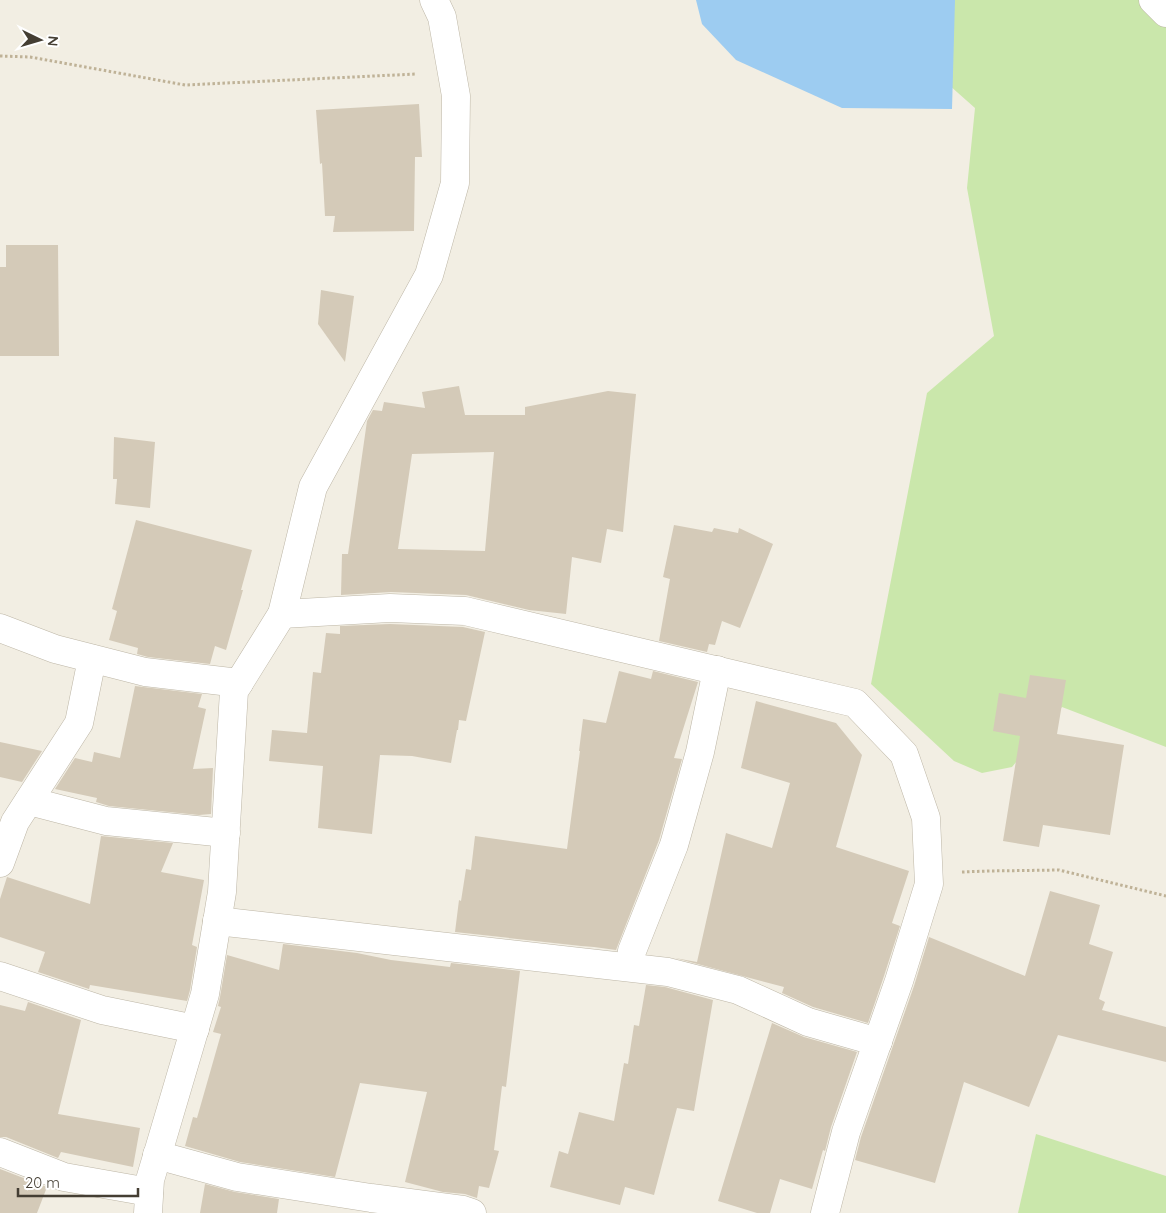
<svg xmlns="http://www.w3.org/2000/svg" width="1166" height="1213" font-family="Quicksand,sans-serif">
	<rect width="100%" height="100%" fill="#f2eee3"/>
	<g fill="#cae7ab">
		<path d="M 853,0 L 1166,0 L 1166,747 L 1062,707 L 1012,767 L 982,773 L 954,761 L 871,684 L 927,393 L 994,336 L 967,188 L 975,108 Z"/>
		<path d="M 1036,1134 L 1166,1176 L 1166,1213 L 1018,1213 Z"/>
	</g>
	<path fill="#9dccf1" d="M 696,0 L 955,0 L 952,109 L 842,108 L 736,60 L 702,24 Z"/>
	<g fill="#d4cab8" fill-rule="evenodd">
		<path d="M 419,104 L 422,157 L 415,157 L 414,231 L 333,232 L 335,216 L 325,216 L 322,163 L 320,164 L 316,110 Z"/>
		<path d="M 6,245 L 58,245 L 59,356 L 0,356 L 0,267 L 6,267 Z"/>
		<path d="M 321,290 L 354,296 L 345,362 L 318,324 Z"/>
		<path d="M 459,386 L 465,415 L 525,415 L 525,407 L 608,391 L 636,394 L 623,532 L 607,529 L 601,563 L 572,557 L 566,614 L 529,610 L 466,595 L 391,592 L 341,595 L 342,554 L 348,554 L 367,421 L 373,410 L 382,411 L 384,402 L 425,408 L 422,392 ZM 494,452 L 485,551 L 398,549 L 412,454 Z"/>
		<path d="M 114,437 L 155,442 L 150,508 L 115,504 L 117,479 L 113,479 Z"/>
		<path d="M 136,520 L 252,550 L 241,590 L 243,590 L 226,650 L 215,646 L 210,664 L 148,657 L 137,654 L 138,648 L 109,640 L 117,611 L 112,609 Z"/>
		<path d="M 674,525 L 712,532 L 714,528 L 738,533 L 739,528 L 773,544 L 740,628 L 722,621 L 715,645 L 709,644 L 707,652 L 659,641 L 670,579 L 663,577 Z"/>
		<path d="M 390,624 L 463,627 L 485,632 L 466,721 L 459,720 L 458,730 L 457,730 L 451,763 L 412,756 L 380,755 L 372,834 L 318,828 L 323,766 L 269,761 L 272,730 L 307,733 L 313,672 L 321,673 L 326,633 L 340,634 L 340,626 Z"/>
		<path d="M 619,671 L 651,679 L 653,671 L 698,682 L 674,758 L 682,759 L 659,840 L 616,950 L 594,947 L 581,946 L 455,932 L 459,900 L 461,901 L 466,869 L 471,870 L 475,836 L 567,849 L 580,751 L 579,751 L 583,719 L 606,723 Z"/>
		<path d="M 1030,675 L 1066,680 L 1057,734 L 1124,745 L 1110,835 L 1043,825 L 1039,847 L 1003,841 L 1020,736 L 993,731 L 999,693 L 1026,698 Z"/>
		<path d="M 135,686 L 202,694 L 198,707 L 206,709 L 193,769 L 213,768 L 211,814 L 199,815 L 109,806 L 96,802 L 97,798 L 55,789 L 75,758 L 92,762 L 94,752 L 120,758 Z"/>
		<path d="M 756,701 L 836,723 L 862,755 L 836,847 L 909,871 L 892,923 L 900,926 L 884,976 L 868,1023 L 813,1007 L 782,993 L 784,987 L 675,958 L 697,962 L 726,833 L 772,848 L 790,783 L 741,768 Z"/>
		<path d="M 0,742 L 42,751 L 22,782 L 0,777 Z"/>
		<path d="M 101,836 L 173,843 L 161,872 L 204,880 L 192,945 L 197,947 L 190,990 L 187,1001 L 90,985 L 89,989 L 38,972 L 45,952 L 0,937 L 0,899 L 7,877 L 90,904 Z"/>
		<path d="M 1050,891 L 1100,905 L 1089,944 L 1113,952 L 1099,999 L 1105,1002 L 1102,1010 L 1166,1027 L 1166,1062 L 1058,1035 L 1029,1107 L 964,1082 L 935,1183 L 855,1160 L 861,1137 L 914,986 L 929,937 L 1025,976 Z"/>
		<path d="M 283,944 L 357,953 L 391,960 L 450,967 L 451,963 L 520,971 L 506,1087 L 502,1086 L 494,1150 L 499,1151 L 489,1188 L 479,1186 L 477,1198 L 465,1194 L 443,1192 L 405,1182 L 427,1092 L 360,1083 L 335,1177 L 240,1162 L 185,1146 L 193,1117 L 197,1118 L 221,1034 L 213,1032 L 221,1007 L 218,1006 L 220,997 L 227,955 L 279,970 Z"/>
		<path d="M 646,985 L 665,987 L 713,1000 L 694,1111 L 677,1108 L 654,1195 L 625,1187 L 620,1205 L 550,1187 L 559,1151 L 568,1154 L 579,1112 L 614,1121 L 624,1063 L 628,1064 L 634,1025 L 639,1026 Z"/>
		<path d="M 28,1002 L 81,1020 L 58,1114 L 140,1128 L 133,1167 L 61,1152 L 58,1158 L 6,1137 L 0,1137 L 0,1005 L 25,1011 Z"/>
		<path d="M 772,1023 L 804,1037 L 857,1052 L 831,1127 L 825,1151 L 823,1150 L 812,1189 L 780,1179 L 770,1213 L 757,1213 L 718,1201 Z"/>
		<path d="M 0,1169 L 47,1187 L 37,1213 L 0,1213 Z"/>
		<path d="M 205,1184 L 235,1192 L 279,1199 L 277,1213 L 200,1213 Z"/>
	</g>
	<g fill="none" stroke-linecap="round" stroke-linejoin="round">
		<g stroke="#bdb6a6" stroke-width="29">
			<g id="minor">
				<path d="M 1153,0 L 1166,13"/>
				<path d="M 282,614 L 390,608 L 465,611 L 855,703 L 904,754 L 926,818 L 929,884 L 899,981 L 846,1132 L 825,1213"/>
				<path d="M 0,628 L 55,649 L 145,672 L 239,683"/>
				<path d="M 29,801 L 106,821 L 226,833"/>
				<path d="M 0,863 L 15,822 L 79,723 L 92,659"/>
				<path d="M 217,921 L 668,972 L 738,990 L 808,1022 L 878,1042"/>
				<path d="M 629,967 L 632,951 L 674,845 L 700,752 L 717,670"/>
				<path d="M 0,976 L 102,1010 L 195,1029"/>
				<path d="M 0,1152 L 64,1177 L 149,1192"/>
				<path d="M 157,1155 L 237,1177 L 371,1198 L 463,1210 L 472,1213"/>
				<path d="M 148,1213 L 150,1180 L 205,994 L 222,892 L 234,691 L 282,614 L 313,487 L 429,275 L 455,183 L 456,96 L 442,17 L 434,0"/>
			</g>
		</g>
		<g stroke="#bfb297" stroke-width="3" stroke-dasharray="2.5 2.5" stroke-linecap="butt">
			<path d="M 0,56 L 30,57 L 185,85 L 416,74"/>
			<path d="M 962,872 L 988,871 L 1059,870 L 1166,896"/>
		</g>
		<use href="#minor" stroke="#fff" stroke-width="28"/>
	</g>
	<g transform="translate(40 40) rotate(95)" stroke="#ffffff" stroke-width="4" paint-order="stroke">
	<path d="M0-4L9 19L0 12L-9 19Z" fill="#443e33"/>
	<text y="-8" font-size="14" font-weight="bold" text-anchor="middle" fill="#443e33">N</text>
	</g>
	<path d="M18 1188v8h120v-8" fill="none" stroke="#443e33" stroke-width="2.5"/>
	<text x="25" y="1188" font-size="15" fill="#443e33" stroke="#ffffff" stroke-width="4" paint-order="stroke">20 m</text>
</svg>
